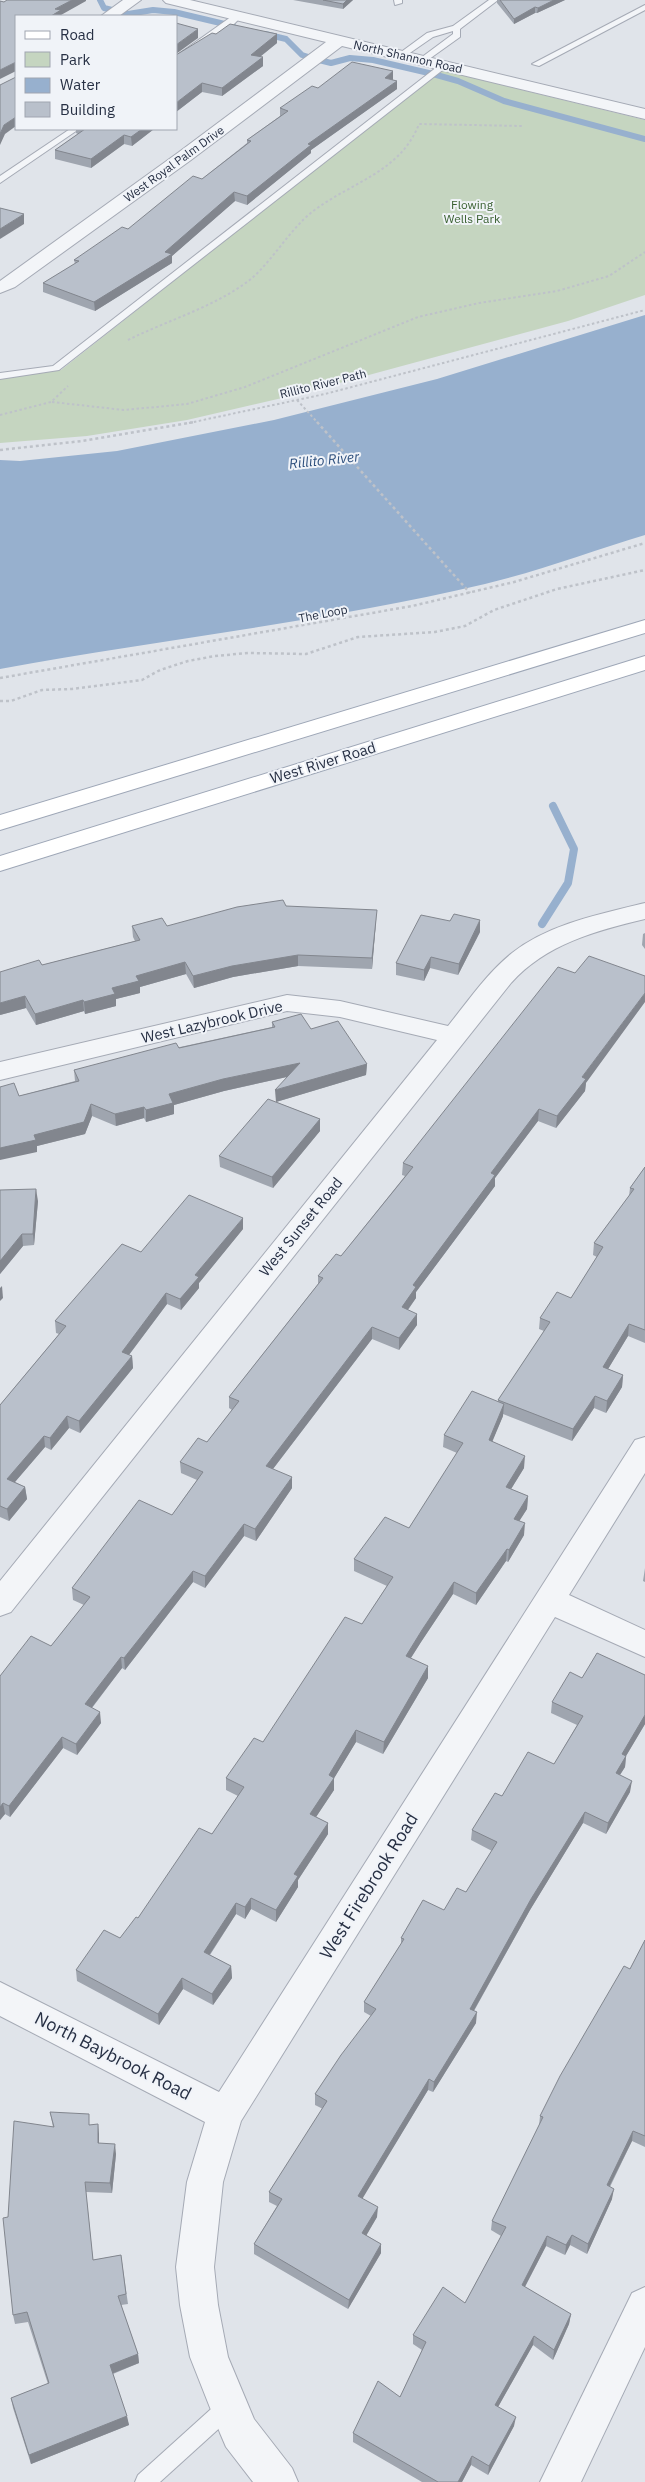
<svg xmlns="http://www.w3.org/2000/svg" width="645" height="2482" font-family="'IBM Plex Sans',sans-serif">
	<rect width="100%" height="100%" fill="#e0e4ea"/>
	<path fill="#c5d5c0" d="M 441,70 L 645,120 L 645,295 L 568,321 L 295,395 L 187,420 L 87,436 L 0,443 L 0,379 L 61,370 Z"/>
	<path fill="#97b0ce" d="M 645,315 L 645,535 C 592,551 539,571 485,584 C 325,622 161,639 0,669 L 0,460 L 20,461 L 117,451 L 274,420 L 437,379 Z"/>
	<g fill="none" stroke-linecap="round" stroke-linejoin="round">
		<g stroke="#97b0ce" stroke-width="6">
			<path d="M 100,0 L 104,8 L 128,14 L 153,10 L 174,12 L 233,26"/>
			<path d="M 265,34 L 286,39 L 302,55 L 315,59 L 331,63 L 350,58 L 373,60 L 433,74 L 458,81 L 504,101 L 645,139"/>
		</g>
		<path stroke="#97b0ce" stroke-width="8" d="M 542,924 L 568,883 L 574,849 L 553,806"/>
		<g stroke="#a5aab5" stroke-width="2">
			<g id="lane">
				<path d="M 394,0 L 402,0 L 402,3 L 395,5 Z"/>
				<path d="M 489,0 L 498,0 L 460,29 L 460,37 L 425,62 L 418,60 L 453,34 L 453,31 L 433,37 L 404,57 L 397,55 L 427,33 L 453,26 Z"/>
				<path d="M 645,5 L 645,10 L 539,66 L 532,64 Z"/>
				<path d="M 235,14 L 242,16 L 231,27 L 176,62 L 176,56 Z"/>
				<path d="M 442,63 L 449,65 L 59,370 L 0,379 L 0,373 L 53,366 Z"/>
				<path d="M 70,129 L 79,129 L 0,183 L 0,176 Z"/>
				<path d="M 228,2397 L 235,2400 L 238,2407 L 235,2414 L 160,2482 L 135,2482 L 138,2475 L 221,2400 Z"/>
			</g>
		</g>
		<g stroke="#a5aab5" stroke-width="2">
			<g id="street">
				<path d="M 123,0 L 141,0 L 119,16 L 101,16 Z"/>
				<path d="M 163,0 L 190,0 L 645,109 L 645,119 L 342,46 L 191,160 L 15,287 L 0,293 L 0,281 L 179,152 L 326,42 L 166,3 Z"/>
				<path d="M 645,903 L 645,919 C 595,931 546,944 511,983 L 11,1612 L 0,1616 L 0,1581 L 437,1040 L 340,1017 L 287,1011 L 0,1080 L 0,1062 L 287,995 L 340,1001 L 448,1026 C 468,1001 487,973 512,953 C 549,924 600,914 645,903 Z"/>
				<path d="M 645,1437 L 645,1473 L 569,1595 L 645,1630 L 645,1657 L 555,1617 L 241,2121 L 223,2182 L 214,2267 L 218,2305 L 228,2357 L 254,2419 L 292,2468 L 298,2482 L 253,2482 L 226,2447 L 220,2433 L 190,2357 L 180,2305 L 176,2267 L 187,2182 L 205,2122 L 0,2016 L 0,1982 L 219,2092 L 635,1440 Z"/>
				<path d="M 645,2287 L 645,2347 L 581,2482 L 540,2482 L 632,2293 Z"/>
			</g>
		</g>
		<g stroke="#9ea7b7" stroke-width="2">
			<g id="primary">
				<path d="M 645,620 L 645,633 L 0,830 L 0,815 Z"/>
				<path d="M 645,656 L 645,670 L 0,871 L 0,856 Z"/>
			</g>
		</g>
		<g stroke="#bec2c9" stroke-width="2" stroke-dasharray="2.5 2.5" stroke-linecap="butt">
			<path d="M 128,340 C 168,320 215,307 251,279 C 275,258 290,228 316,209 C 353,182 401,171 419,124 L 523,126"/>
			<path d="M 297,400 L 318,423"/>
			<path d="M 52,402 L 124,410 L 187,404 L 245,387 L 418,317 L 479,303 L 557,291 L 609,276 L 645,252"/>
			<path d="M 0,415 L 51,402 L 68,386"/>
			<path d="M 189,423 L 325,394 L 645,310"/>
		</g>
		<g stroke="#bec2c9" stroke-width="2.5" stroke-dasharray="3 3" stroke-linecap="butt">
			<path d="M 317,422 L 470,593"/>
			<path d="M 0,450 L 82,441 L 195,422"/>
			<path d="M 0,678 L 412,606 L 514,582 L 645,543"/>
			<path d="M 0,701 L 11,701 L 42,690 L 72,689 L 142,680 L 160,670 L 188,661 L 215,656 L 248,653 L 306,654 L 358,637 L 435,632 L 465,626 L 494,610 L 557,589 L 645,570"/>
		</g>
		<use href="#lane" fill="#f3f5f8" fill-rule="evenodd"/>
		<use href="#street" fill="#f3f5f8" fill-rule="evenodd"/>
		<use href="#primary" fill="#fff" fill-rule="evenodd"/>
	</g>
	<g fill="#9fa5af">
		<path d="M 293,0 L 353,0 L 343,9 Z"/>
		<path d="M 497,0 L 565,0 L 537,13 L 535,13 L 514,24 L 497,3 Z"/>
		<path d="M 216,34 L 277,34 L 277,43 L 260,57 L 263,66 L 222,96 L 202,92 L 176,112 Z"/>
		<path d="M 393,80 L 397,89 L 311,150 L 311,153 L 247,205 L 235,201 L 172,256 L 172,263 L 95,311 L 43,292 L 43,283 L 75,264 L 74,260 L 128,229 L 202,179 L 247,143 L 247,140 L 280,116 L 280,108 L 318,88 Z"/>
		<path d="M 76,129 L 154,129 L 132,146 L 124,144 L 91,168 L 55,159 L 55,150 L 78,134 L 76,133 Z"/>
		<path d="M 286,906 L 376,921 L 372,969 L 298,966 L 233,977 L 194,988 L 186,974 L 140,987 L 140,993 L 116,999 L 116,1006 L 85,1014 L 84,1011 L 36,1025 L 26,1008 L 0,1015 L 42,965 L 135,941 L 133,937 L 132,926 L 167,926 Z"/>
		<path d="M 480,932 L 458,975 L 430,968 L 424,981 L 396,975 L 396,963 Z"/>
		<path d="M 645,933 L 645,949 L 642,945 L 643,934 Z"/>
		<path d="M 272,1022 L 311,1029 L 367,1064 L 366,1075 L 276,1102 L 320,1119 L 320,1131 L 273,1188 L 220,1167 L 219,1156 L 276,1102 L 287,1077 L 224,1091 L 174,1105 L 174,1114 L 146,1122 L 144,1118 L 116,1126 L 92,1116 L 85,1134 L 37,1146 L 37,1152 L 19,1096 L 75,1081 L 74,1070 L 272,1027 Z"/>
		<path d="M 586,1083 L 585,1091 L 556,1128 L 538,1121 L 495,1178 L 495,1186 L 416,1292 L 416,1298 L 408,1310 L 417,1325 L 399,1350 L 372,1339 L 273,1469 L 292,1488 L 256,1541 L 244,1536 L 205,1588 L 193,1582 L 125,1670 L 122,1668 L 92,1708 L 101,1723 L 77,1755 L 63,1748 L 10,1817 L 5,1814 L 0,1820 L 0,1676 L 51,1646 L 84,1605 L 73,1600 L 72,1588 L 172,1515 L 197,1480 L 181,1473 L 180,1462 L 207,1442 L 232,1410 L 229,1408 L 229,1397 L 318,1284 L 318,1276 L 341,1256 L 405,1176 L 402,1175 L 403,1163 Z"/>
		<path d="M 645,1167 L 645,1343 L 628,1336 L 608,1369 L 623,1375 L 622,1387 L 606,1413 L 594,1408 L 572,1441 L 503,1414 L 503,1416 L 492,1441 L 524,1468 L 511,1489 L 528,1496 L 527,1509 L 519,1521 L 524,1535 L 508,1562 L 506,1561 L 476,1605 L 453,1594 L 421,1642 L 411,1658 L 428,1678 L 383,1754 L 356,1742 L 334,1778 L 334,1790 L 316,1817 L 328,1823 L 328,1834 L 298,1880 L 298,1887 L 276,1922 L 251,1909 L 245,1919 L 236,1914 L 210,1955 L 231,1966 L 232,1978 L 213,2005 L 183,1989 L 159,2025 L 77,1981 L 76,1970 L 120,1938 L 212,1834 L 238,1796 L 226,1790 L 226,1778 L 263,1742 L 362,1624 L 387,1586 L 354,1571 L 354,1559 L 409,1528 L 457,1453 L 443,1447 L 444,1435 L 498,1401 L 498,1400 L 544,1331 L 539,1329 L 540,1318 L 571,1298 L 597,1257 L 593,1255 L 594,1243 L 629,1196 L 630,1188 Z"/>
		<path d="M 0,1190 L 38,1201 L 34,1245 L 23,1246 L 0,1274 Z"/>
		<path d="M 243,1229 L 199,1283 L 199,1288 L 181,1310 L 167,1304 L 129,1355 L 132,1356 L 133,1368 L 80,1433 L 69,1428 L 51,1450 L 45,1447 L 15,1482 L 25,1487 L 27,1499 L 9,1521 L 0,1517 L 0,1405 L 59,1334 L 56,1333 L 55,1321 L 141,1252 Z"/>
		<path d="M 645,1568 L 645,1582 L 643,1581 Z"/>
		<path d="M 645,1675 L 645,1724 L 626,1756 L 625,1767 L 620,1775 L 630,1792 L 606,1834 L 583,1823 L 530,1910 L 474,2011 L 476,2023 L 433,2092 L 428,2090 L 362,2198 L 377,2217 L 366,2235 L 381,2244 L 381,2253 L 348,2309 L 254,2254 L 254,2244 L 277,2206 L 269,2202 L 269,2192 L 323,2109 L 315,2105 L 315,2094 L 371,2016 L 364,2012 L 364,2002 L 401,1944 L 401,1938 L 444,1910 L 466,1892 L 492,1851 L 471,1840 L 472,1830 L 502,1796 L 554,1764 L 577,1725 L 551,1713 L 552,1702 L 582,1678 Z"/>
		<path d="M 645,1940 L 645,2147 L 632,2141 L 610,2187 L 612,2199 L 587,2254 L 570,2245 L 565,2255 L 546,2246 L 525,2287 L 571,2314 L 569,2324 L 553,2360 L 533,2345 L 498,2407 L 514,2426 L 488,2475 L 471,2465 L 462,2482 L 422,2482 L 353,2442 L 353,2433 L 400,2397 L 422,2350 L 413,2344 L 413,2335 L 465,2303 L 501,2236 L 491,2230 L 492,2221 L 539,2126 L 540,2116 L 630,1969 Z"/>
		<path d="M 50,2112 L 90,2125 L 99,2134 L 99,2143 L 116,2154 L 112,2193 L 86,2192 L 93,2260 L 121,2255 L 128,2304 L 121,2305 L 138,2354 L 139,2363 L 113,2374 L 129,2425 L 31,2464 L 13,2408 L 11,2398 L 48,2384 L 28,2322 L 15,2324 L 13,2315 L 8,2217 L 53,2127 Z"/>
	</g>
	<g fill="#82868e">
		<path d="M 72,0 L 86,0 L 86,1 L 61,15 L 61,16 L 51,16 L 55,9 Z"/>
		<path d="M 347,0 L 353,0 L 343,9 L 343,4 Z"/>
		<path d="M 554,0 L 565,0 L 537,13 L 538,8 Z"/>
		<path d="M 535,7 L 535,13 L 514,24 L 514,19 Z"/>
		<path d="M 198,29 L 198,38 L 176,54 L 176,45 Z"/>
		<path d="M 277,34 L 277,43 L 252,63 L 251,55 Z"/>
		<path d="M 263,57 L 263,66 L 222,96 L 222,88 Z"/>
		<path d="M 16,62 L 16,71 L 0,79 L 0,70 Z"/>
		<path d="M 393,71 L 393,80 L 385,78 Z"/>
		<path d="M 397,81 L 397,89 L 311,150 L 311,153 L 247,205 L 247,196 L 308,144 Z"/>
		<path d="M 202,83 L 202,92 L 176,112 L 176,103 Z"/>
		<path d="M 16,117 L 16,126 L 5,134 L 0,145 L 0,134 L 4,125 Z"/>
		<path d="M 142,129 L 154,129 L 132,146 L 131,137 Z"/>
		<path d="M 124,135 L 124,144 L 91,168 L 91,159 Z"/>
		<path d="M 234,192 L 235,201 L 172,256 L 172,263 L 95,311 L 94,302 L 165,252 Z"/>
		<path d="M 24,214 L 24,224 L 0,239 L 0,229 Z"/>
		<path d="M 377,910 L 376,921 L 372,969 L 372,958 Z"/>
		<path d="M 480,920 L 480,932 L 458,975 L 459,964 Z"/>
		<path d="M 298,955 L 298,966 L 233,977 L 194,988 L 193,976 L 232,966 Z"/>
		<path d="M 431,957 L 430,968 L 424,981 L 424,970 Z"/>
		<path d="M 185,962 L 186,974 L 140,987 L 140,993 L 116,999 L 116,1006 L 85,1014 L 84,1002 L 136,976 Z"/>
		<path d="M 645,993 L 645,1002 L 586,1083 L 585,1091 L 556,1128 L 557,1116 L 582,1077 Z"/>
		<path d="M 25,996 L 26,1008 L 0,1015 L 0,1003 Z"/>
		<path d="M 83,1000 L 84,1011 L 36,1025 L 35,1014 Z"/>
		<path d="M 300,1063 L 300,1074 L 224,1091 L 174,1105 L 174,1114 L 146,1122 L 146,1110 L 169,1094 L 223,1079 Z"/>
		<path d="M 367,1064 L 366,1075 L 276,1102 L 275,1090 Z"/>
		<path d="M 91,1104 L 92,1116 L 85,1134 L 37,1146 L 37,1152 L 0,1160 L 0,1148 L 34,1135 Z"/>
		<path d="M 144,1107 L 144,1118 L 116,1126 L 115,1114 Z"/>
		<path d="M 539,1109 L 538,1121 L 495,1178 L 495,1186 L 416,1292 L 416,1298 L 401,1319 L 402,1307 L 413,1285 L 491,1173 Z"/>
		<path d="M 320,1119 L 320,1131 L 273,1188 L 272,1177 Z"/>
		<path d="M 36,1189 L 38,1201 L 34,1245 L 33,1234 Z"/>
		<path d="M 243,1218 L 243,1229 L 199,1283 L 199,1288 L 181,1310 L 180,1299 L 195,1275 Z"/>
		<path d="M 22,1234 L 23,1246 L 0,1274 L 0,1261 Z"/>
		<path d="M 2,1286 L 3,1298 L 0,1301 L 0,1288 Z"/>
		<path d="M 166,1293 L 167,1304 L 122,1364 L 122,1352 Z"/>
		<path d="M 417,1314 L 417,1325 L 399,1350 L 399,1338 Z"/>
		<path d="M 629,1324 L 628,1336 L 602,1379 L 603,1367 Z"/>
		<path d="M 372,1327 L 372,1339 L 266,1478 L 266,1466 Z"/>
		<path d="M 132,1356 L 133,1368 L 80,1433 L 79,1421 Z"/>
		<path d="M 623,1375 L 622,1387 L 606,1413 L 607,1401 Z"/>
		<path d="M 595,1396 L 594,1408 L 572,1441 L 573,1429 Z"/>
		<path d="M 504,1404 L 503,1416 L 488,1452 L 489,1440 Z"/>
		<path d="M 67,1416 L 69,1428 L 51,1450 L 50,1438 Z"/>
		<path d="M 44,1436 L 45,1447 L 8,1490 L 7,1479 Z"/>
		<path d="M 525,1456 L 524,1468 L 505,1499 L 506,1487 Z"/>
		<path d="M 292,1477 L 292,1488 L 256,1541 L 255,1529 Z"/>
		<path d="M 25,1487 L 27,1499 L 9,1521 L 7,1509 Z"/>
		<path d="M 528,1496 L 527,1509 L 513,1531 L 514,1519 Z"/>
		<path d="M 525,1523 L 524,1535 L 508,1562 L 509,1550 Z"/>
		<path d="M 244,1524 L 244,1536 L 205,1588 L 205,1576 Z"/>
		<path d="M 507,1549 L 506,1561 L 476,1605 L 476,1593 Z"/>
		<path d="M 193,1571 L 193,1582 L 125,1670 L 124,1658 Z"/>
		<path d="M 454,1582 L 453,1594 L 421,1642 L 405,1667 L 406,1656 L 422,1630 Z"/>
		<path d="M 121,1657 L 122,1668 L 86,1715 L 85,1704 Z"/>
		<path d="M 428,1666 L 428,1678 L 383,1754 L 384,1742 Z"/>
		<path d="M 100,1712 L 101,1723 L 77,1755 L 76,1744 Z"/>
		<path d="M 645,1715 L 645,1724 L 626,1756 L 625,1767 L 614,1784 L 616,1773 L 622,1754 Z"/>
		<path d="M 356,1730 L 356,1742 L 330,1785 L 334,1778 L 334,1790 L 310,1826 L 310,1814 L 329,1775 Z"/>
		<path d="M 62,1737 L 63,1748 L 10,1817 L 9,1806 Z"/>
		<path d="M 632,1781 L 630,1792 L 606,1834 L 608,1823 Z"/>
		<path d="M 3,1803 L 5,1814 L 0,1820 L 0,1807 Z"/>
		<path d="M 585,1812 L 583,1823 L 530,1910 L 469,2019 L 470,2009 L 531,1899 Z"/>
		<path d="M 328,1823 L 328,1834 L 298,1880 L 298,1887 L 276,1922 L 276,1910 L 294,1874 Z"/>
		<path d="M 251,1898 L 251,1909 L 245,1919 L 245,1907 Z"/>
		<path d="M 236,1903 L 236,1914 L 204,1963 L 204,1952 Z"/>
		<path d="M 231,1966 L 232,1978 L 213,2005 L 212,1994 Z"/>
		<path d="M 182,1978 L 183,1989 L 159,2025 L 158,2014 Z"/>
		<path d="M 477,2012 L 476,2023 L 433,2092 L 434,2082 Z"/>
		<path d="M 429,2079 L 428,2090 L 358,2206 L 358,2196 Z"/>
		<path d="M 98,2124 L 99,2134 L 99,2153 L 98,2143 Z"/>
		<path d="M 633,2131 L 632,2141 L 605,2195 L 607,2185 Z"/>
		<path d="M 115,2144 L 116,2154 L 112,2193 L 110,2183 Z"/>
		<path d="M 614,2189 L 612,2199 L 587,2254 L 588,2244 Z"/>
		<path d="M 378,2207 L 377,2217 L 362,2243 L 362,2233 Z"/>
		<path d="M 572,2235 L 570,2245 L 565,2255 L 566,2245 Z"/>
		<path d="M 547,2236 L 546,2246 L 521,2294 L 522,2285 Z"/>
		<path d="M 381,2244 L 381,2253 L 348,2309 L 349,2300 Z"/>
		<path d="M 571,2314 L 569,2324 L 553,2360 L 554,2350 Z"/>
		<path d="M 534,2336 L 533,2345 L 494,2414 L 495,2405 Z"/>
		<path d="M 138,2354 L 139,2363 L 111,2374 L 110,2365 Z"/>
		<path d="M 127,2416 L 129,2425 L 31,2464 L 29,2455 Z"/>
		<path d="M 516,2417 L 514,2426 L 488,2475 L 489,2466 Z"/>
		<path d="M 472,2456 L 471,2465 L 462,2482 L 458,2482 Z"/>
	</g>
	<g fill="#b9c0cb" stroke="#82868e">
		<path d="M 7,0 L 72,0 L 55,9 L 61,10 L 51,16 L 16,16 L 16,62 L 0,70 L 0,1 L 4,2 Z"/>
		<path d="M 323,0 L 347,0 L 343,4 Z"/>
		<path d="M 500,0 L 554,0 L 538,8 L 535,7 L 514,19 Z"/>
		<path d="M 176,23 L 198,29 L 176,45 Z"/>
		<path d="M 230,24 L 277,34 L 251,55 L 263,57 L 222,88 L 202,83 L 176,103 L 176,55 L 212,33 L 216,34 Z"/>
		<path d="M 352,62 L 393,71 L 385,78 L 397,81 L 308,144 L 311,145 L 247,196 L 234,192 L 165,252 L 172,254 L 94,302 L 43,283 L 79,261 L 74,260 L 122,227 L 128,229 L 193,176 L 202,179 L 251,141 L 247,140 L 288,111 L 280,108 L 312,86 L 318,88 Z"/>
		<path d="M 16,76 L 16,117 L 4,125 L 0,134 L 0,85 L 16,77 Z"/>
		<path d="M 85,129 L 142,129 L 131,137 L 124,135 L 91,159 L 55,150 Z"/>
		<path d="M 0,208 L 24,214 L 0,229 Z"/>
		<path d="M 283,900 L 286,906 L 377,910 L 372,958 L 298,955 L 232,966 L 193,976 L 185,962 L 136,976 L 139,981 L 112,988 L 115,994 L 84,1002 L 83,1000 L 35,1014 L 25,996 L 0,1003 L 0,972 L 39,960 L 42,965 L 140,940 L 132,926 L 162,918 L 167,926 L 237,907 Z"/>
		<path d="M 454,914 L 480,920 L 459,964 L 431,957 L 424,970 L 396,963 L 421,915 L 450,921 Z"/>
		<path d="M 589,956 L 645,976 L 645,993 L 582,1077 L 586,1079 L 557,1116 L 539,1109 L 491,1173 L 495,1175 L 413,1285 L 416,1287 L 402,1307 L 417,1314 L 399,1338 L 372,1327 L 266,1466 L 292,1477 L 255,1529 L 244,1524 L 205,1576 L 193,1571 L 124,1658 L 121,1657 L 85,1704 L 100,1712 L 76,1744 L 62,1737 L 9,1806 L 3,1803 L 0,1807 L 0,1676 L 31,1636 L 51,1646 L 90,1597 L 72,1588 L 139,1500 L 172,1515 L 203,1472 L 180,1462 L 198,1438 L 207,1442 L 239,1401 L 229,1397 L 323,1278 L 318,1276 L 336,1254 L 341,1256 L 413,1167 L 403,1163 L 558,967 L 575,973 Z"/>
		<path d="M 301,1014 L 311,1029 L 338,1021 L 367,1064 L 275,1090 L 300,1063 L 223,1079 L 169,1094 L 173,1103 L 146,1110 L 144,1107 L 115,1114 L 91,1104 L 84,1122 L 34,1135 L 36,1140 L 0,1148 L 0,1087 L 14,1083 L 19,1096 L 79,1081 L 74,1070 L 176,1043 L 179,1048 L 275,1027 L 272,1022 Z"/>
		<path d="M 268,1099 L 320,1119 L 272,1177 L 219,1156 Z"/>
		<path d="M 645,1167 L 645,1330 L 629,1324 L 603,1367 L 623,1375 L 607,1401 L 595,1396 L 573,1429 L 498,1400 L 550,1322 L 540,1318 L 557,1292 L 571,1298 L 603,1247 L 594,1243 L 634,1189 L 630,1188 Z"/>
		<path d="M 36,1189 L 33,1234 L 22,1234 L 0,1261 L 0,1190 Z"/>
		<path d="M 189,1195 L 243,1218 L 195,1275 L 199,1277 L 180,1299 L 166,1293 L 122,1352 L 132,1356 L 79,1421 L 67,1416 L 50,1438 L 44,1436 L 7,1479 L 25,1487 L 7,1509 L 0,1506 L 0,1405 L 66,1326 L 55,1321 L 122,1244 L 141,1252 Z"/>
		<path d="M 472,1391 L 504,1404 L 489,1440 L 525,1456 L 506,1487 L 528,1496 L 514,1519 L 525,1523 L 509,1550 L 507,1549 L 476,1593 L 454,1582 L 422,1630 L 406,1656 L 428,1666 L 384,1742 L 356,1730 L 329,1775 L 334,1778 L 310,1814 L 328,1823 L 294,1874 L 298,1876 L 276,1910 L 251,1898 L 245,1907 L 236,1903 L 204,1952 L 231,1966 L 212,1994 L 182,1978 L 158,2014 L 76,1970 L 104,1930 L 120,1938 L 136,1917 L 138,1918 L 199,1828 L 212,1834 L 244,1787 L 226,1778 L 254,1738 L 263,1742 L 345,1617 L 362,1624 L 393,1577 L 354,1559 L 385,1517 L 409,1528 L 463,1443 L 444,1435 Z"/>
		<path d="M 597,1653 L 645,1675 L 645,1715 L 622,1754 L 626,1756 L 616,1773 L 632,1781 L 608,1823 L 585,1812 L 531,1899 L 470,2009 L 477,2012 L 434,2082 L 429,2079 L 358,2196 L 378,2207 L 362,2233 L 381,2244 L 349,2300 L 254,2244 L 282,2199 L 269,2192 L 327,2101 L 315,2094 L 341,2055 L 376,2009 L 364,2002 L 404,1939 L 401,1938 L 423,1900 L 444,1910 L 457,1888 L 466,1892 L 497,1842 L 472,1830 L 495,1793 L 502,1796 L 528,1752 L 554,1764 L 583,1716 L 552,1702 L 570,1672 L 582,1678 Z"/>
		<path d="M 645,1940 L 645,2136 L 633,2131 L 607,2185 L 614,2189 L 588,2244 L 572,2235 L 566,2245 L 547,2236 L 522,2285 L 571,2314 L 554,2350 L 534,2336 L 495,2405 L 516,2417 L 489,2466 L 472,2456 L 458,2482 L 438,2482 L 353,2433 L 378,2381 L 400,2397 L 426,2342 L 413,2335 L 443,2287 L 465,2303 L 506,2227 L 492,2221 L 543,2117 L 540,2116 L 560,2076 L 624,1966 L 630,1969 Z"/>
		<path d="M 50,2112 L 89,2114 L 89,2125 L 98,2124 L 98,2143 L 115,2144 L 110,2183 L 85,2182 L 93,2260 L 121,2255 L 126,2294 L 118,2296 L 138,2354 L 110,2365 L 127,2416 L 29,2455 L 11,2398 L 49,2383 L 27,2312 L 13,2315 L 3,2218 L 8,2217 L 14,2121 L 54,2127 Z"/>
	</g>
	<g text-anchor="middle" stroke-width="4" stroke-linejoin="round" paint-order="stroke">
		<g font-size="12" fill="#273044" stroke="#f0f3f8">
			<text transform="translate(408 57) rotate(13)" y="4">North Shannon Road</text>
			<text transform="translate(174 164) rotate(-36)" y="4">West Royal Palm Drive</text>
			<text transform="translate(323 384) rotate(-14)" y="4">Rillito River Path</text>
			<text transform="translate(323 614) rotate(-11)" y="4">The Loop</text>
		</g>
		<g font-size="12" fill="#3a6132" stroke="#f0f3f8">
			<text x="472" y="209">Flowing<tspan x="472" dy="14">Wells Park</tspan></text>
		</g>
		<g font-size="14" font-style="italic" fill="#2c4e7c" stroke="#f0f3f8">
			<text transform="translate(324 460) rotate(-6)" y="5">Rillito River</text>
		</g>
		<g font-size="15" fill="#273044" stroke="#f0f3f8">
			<text transform="translate(323 763) rotate(-17)" y="5">West River Road</text>
			<text transform="translate(212 1022) rotate(-13)" y="5">West Lazybrook Drive</text>
			<text transform="translate(301 1227) rotate(-51)" y="5">West Sunset Road</text>
		</g>
		<g font-size="18" fill="#273044" stroke="#f0f3f8">
			<text transform="translate(369 1886) rotate(-58)" y="6">West Firebrook Road</text>
			<text transform="translate(113 2056) rotate(27)" y="6">North Baybrook Road</text>
		</g>
	</g>
	<rect x="15" y="15" width="162" height="115" fill="#f0f3f8" stroke="#a0a5b0"/>
	<rect x="25" y="31" width="25" height="8" fill="#ffffff" stroke="#a0a5b0"/>
	<text x="60" y="40" font-size="15" fill="#273044">Road</text>
	<rect x="25" y="52" width="25" height="15" fill="#c5d5c0" stroke="#a0a5b0"/>
	<text x="60" y="65" font-size="15" fill="#273044">Park</text>
	<rect x="25" y="78" width="25" height="15" fill="#97b0ce" stroke="#a0a5b0"/>
	<text x="60" y="90" font-size="15" fill="#273044">Water</text>
	<rect x="25" y="102" width="25" height="15" fill="#b9c0cb" stroke="#a0a5b0"/>
	<text x="60" y="115" font-size="15" fill="#273044">Building</text>
</svg>
